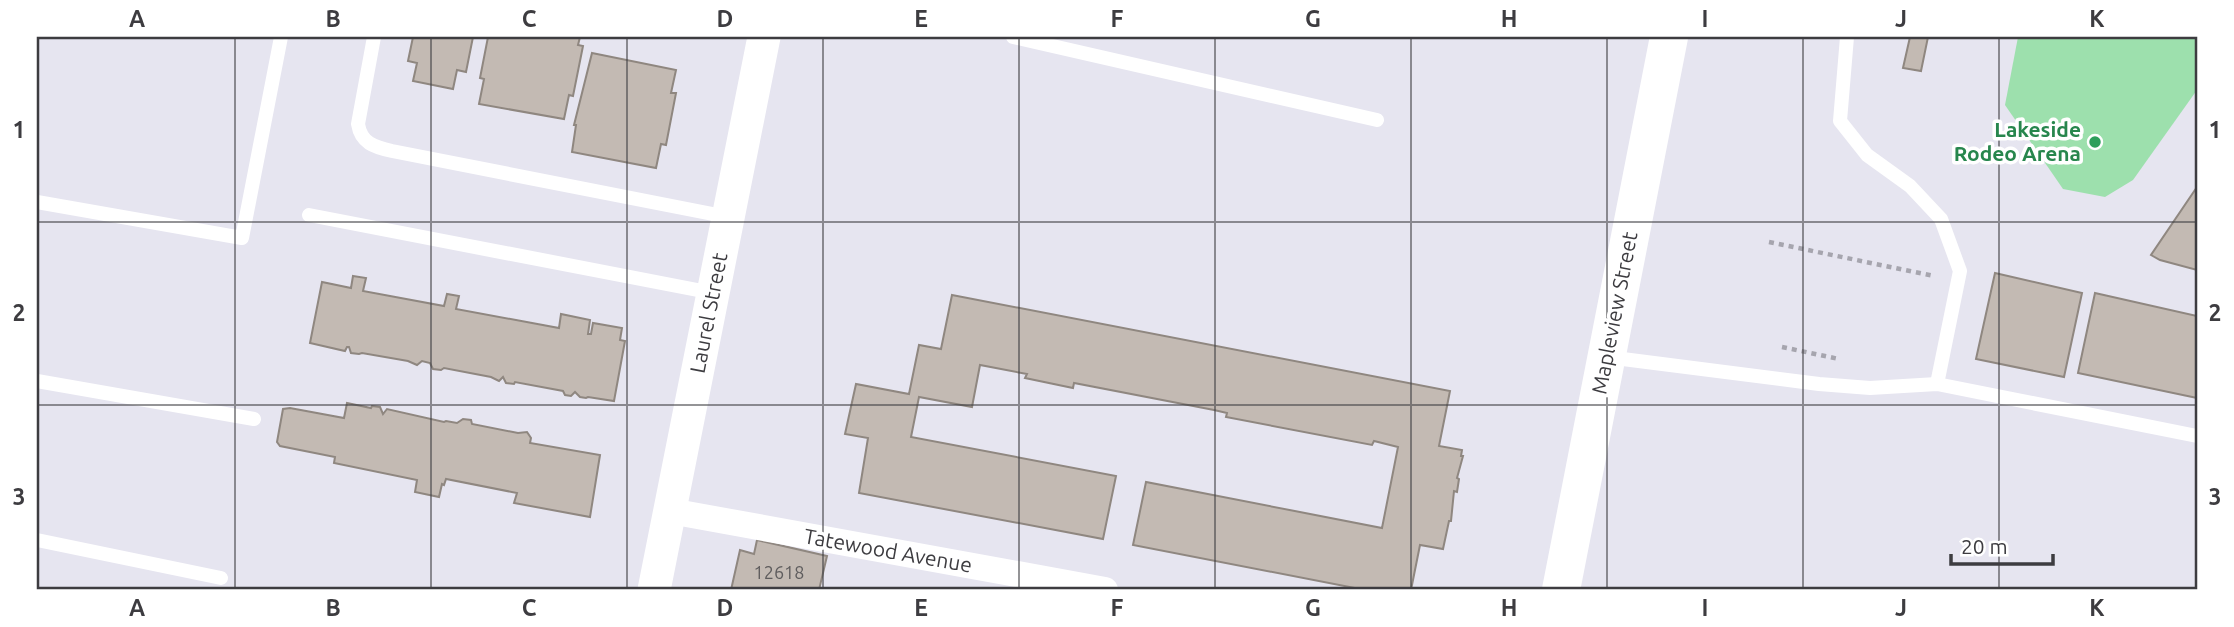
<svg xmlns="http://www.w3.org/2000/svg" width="2234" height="627" font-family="Ubuntu,sans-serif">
	<rect width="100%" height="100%" fill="#e6e5f0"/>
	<path fill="#9de0ad" d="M 2018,37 L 2197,37 L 2197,90 L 2133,180 L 2105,197 L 2063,189 L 2005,105 Z"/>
	<g fill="#c3bab3" stroke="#8f8780" stroke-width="2">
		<path d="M 413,37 L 473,37 L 466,72 L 457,70 L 453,89 L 413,81 L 417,63 L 408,61 Z"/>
		<path d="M 488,37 L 580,37 L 578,45 L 583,46 L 573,96 L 569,95 L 564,119 L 479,104 L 484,79 L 480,78 Z"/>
		<path d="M 1910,37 L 1928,37 L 1921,71 L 1903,68 Z"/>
		<path d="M 592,53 L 676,70 L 671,93 L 676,93 L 666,145 L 661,144 L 656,168 L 572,152 L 576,125 L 574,125 Z"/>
		<path d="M 2197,187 L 2197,270 L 2160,260 L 2151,255 Z"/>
		<path d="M 1995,273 L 2082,293 L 2064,377 L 1976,359 Z"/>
		<path d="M 353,276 L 366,278 L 363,291 L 444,306 L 447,294 L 459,296 L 456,309 L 559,328 L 561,314 L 590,320 L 588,334 L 591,334 L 593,323 L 622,328 L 620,340 L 625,341 L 614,401 L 588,397 L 586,398 L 580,397 L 575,392 L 571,396 L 565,395 L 563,391 L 515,382 L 514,384 L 506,383 L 503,377 L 499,381 L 491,377 L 444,368 L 441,370 L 433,369 L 430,363 L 422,361 L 417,365 L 408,361 L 362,353 L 359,354 L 351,353 L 349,347 L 347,347 L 345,351 L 310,343 L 322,282 L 351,288 Z"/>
		<path d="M 2095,293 L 2197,316 L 2197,398 L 2078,373 Z"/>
		<path d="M 952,295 L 1450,391 L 1439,446 L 1462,450 L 1461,456 L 1463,456 L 1457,478 L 1459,479 L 1457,492 L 1454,491 L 1451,521 L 1449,521 L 1443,549 L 1420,545 L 1411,590 L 1365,590 L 1133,545 L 1146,482 L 1382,528 L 1398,447 L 1374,441 L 1372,445 L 1226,417 L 1227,413 L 1214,410 L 1074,383 L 1073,388 L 1025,378 L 1027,374 L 980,365 L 972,407 L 919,397 L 911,437 L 1116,476 L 1103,539 L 859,493 L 868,438 L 845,434 L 856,384 L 909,394 L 919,345 L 941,349 Z"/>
		<path d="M 347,403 L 371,408 L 372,406 L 380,407 L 383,414 L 387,409 L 444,422 L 446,421 L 457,423 L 463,419 L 471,420 L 472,424 L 518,433 L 527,432 L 531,438 L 530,443 L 600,455 L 590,517 L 514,503 L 517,493 L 446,479 L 444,485 L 442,484 L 439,497 L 415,492 L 417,480 L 334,463 L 335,457 L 280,446 L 277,442 L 283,409 L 290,408 L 344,418 Z"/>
		<path d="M 757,540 L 827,556 L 819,590 L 731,590 L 740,550 L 754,554 Z"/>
	</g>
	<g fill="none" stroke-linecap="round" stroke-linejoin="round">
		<g stroke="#a6a5ae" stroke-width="4.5" stroke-dasharray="5 5" stroke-linecap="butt">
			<path d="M 1769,242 L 1934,276"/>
			<path d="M 1782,347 L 1839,359"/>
		</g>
		<g stroke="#fff" stroke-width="14">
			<path d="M 374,37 L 358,124 C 361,143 374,147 392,151 L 728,217"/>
			<path d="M 1013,37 L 1377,120"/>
			<path d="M 1847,37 L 1840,121 L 1867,155 L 1910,186 L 1941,219 L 1960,271 L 1937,384"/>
			<path d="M 37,202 L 242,238 L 281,37"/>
			<path d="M 309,215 L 713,293"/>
			<path d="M 1607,357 L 1819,384 L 1870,388 L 1937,384 L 2197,436"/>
			<path d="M 37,381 L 254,419"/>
			<path d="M 37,540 L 221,578"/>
		</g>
		<path stroke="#fff" stroke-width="26" d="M 670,511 L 1105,590"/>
		<path stroke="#fff" stroke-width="33" d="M 654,590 L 764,37"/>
		<path stroke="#fff" stroke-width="38" d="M 1561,590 L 1669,37"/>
	</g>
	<path fill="none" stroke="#3d3c40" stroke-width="2" stroke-opacity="0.55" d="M 235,37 L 235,590M 431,37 L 431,590M 627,37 L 627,590M 823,37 L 823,590M 1019,37 L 1019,590M 1215,37 L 1215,590M 1411,37 L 1411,590M 1607,37 L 1607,590M 1803,37 L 1803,590M 1999,37 L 1999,590M 37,222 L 2197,222M 37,405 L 2197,405"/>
	<circle fill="#2e9e5b" stroke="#fff" stroke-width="2.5" cx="2095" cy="142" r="7"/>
	<g text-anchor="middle" stroke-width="7" stroke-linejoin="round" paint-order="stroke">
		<g font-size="18" fill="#5e5c5d">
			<text x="779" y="579">12618</text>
		</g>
		<g font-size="21" font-weight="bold" fill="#27864d" stroke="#fff" text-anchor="end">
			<text x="2081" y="137">Lakeside<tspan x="2081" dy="24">Rodeo Arena</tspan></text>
		</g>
		<g font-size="21" fill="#3d3c40" stroke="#fff">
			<text transform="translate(709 313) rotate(-79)" y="7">Laurel Street</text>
			<text transform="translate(1615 313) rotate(-79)" y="7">Mapleview Street</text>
			<text transform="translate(888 551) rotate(10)" y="7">Tatewood Avenue</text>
		</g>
	</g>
	<rect width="2234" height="627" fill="none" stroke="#ffffff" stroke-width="77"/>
	<path d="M1951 554v10h102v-10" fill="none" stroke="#3d3c40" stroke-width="3.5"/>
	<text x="1961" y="554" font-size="21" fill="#3d3c40" stroke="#ffffff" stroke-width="5" paint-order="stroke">20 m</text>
	<rect x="38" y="38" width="2158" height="550" fill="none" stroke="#3d3c40" stroke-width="2.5"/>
	<g font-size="23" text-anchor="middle" font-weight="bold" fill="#3d3c40">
		<text x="137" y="27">A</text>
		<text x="333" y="27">B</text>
		<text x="529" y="27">C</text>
		<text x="725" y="27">D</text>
		<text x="921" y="27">E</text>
		<text x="1117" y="27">F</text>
		<text x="1313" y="27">G</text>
		<text x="1509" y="27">H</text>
		<text x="1705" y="27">I</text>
		<text x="1901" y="27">J</text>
		<text x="2097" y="27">K</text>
		<text x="19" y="138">1</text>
		<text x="2215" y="138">1</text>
		<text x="19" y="321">2</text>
		<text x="2215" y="321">2</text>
		<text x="19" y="505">3</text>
		<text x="2215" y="505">3</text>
		<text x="137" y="616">A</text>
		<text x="333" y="616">B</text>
		<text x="529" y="616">C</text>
		<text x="725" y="616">D</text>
		<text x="921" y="616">E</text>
		<text x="1117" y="616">F</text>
		<text x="1313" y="616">G</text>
		<text x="1509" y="616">H</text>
		<text x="1705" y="616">I</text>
		<text x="1901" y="616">J</text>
		<text x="2097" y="616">K</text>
	</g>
</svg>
